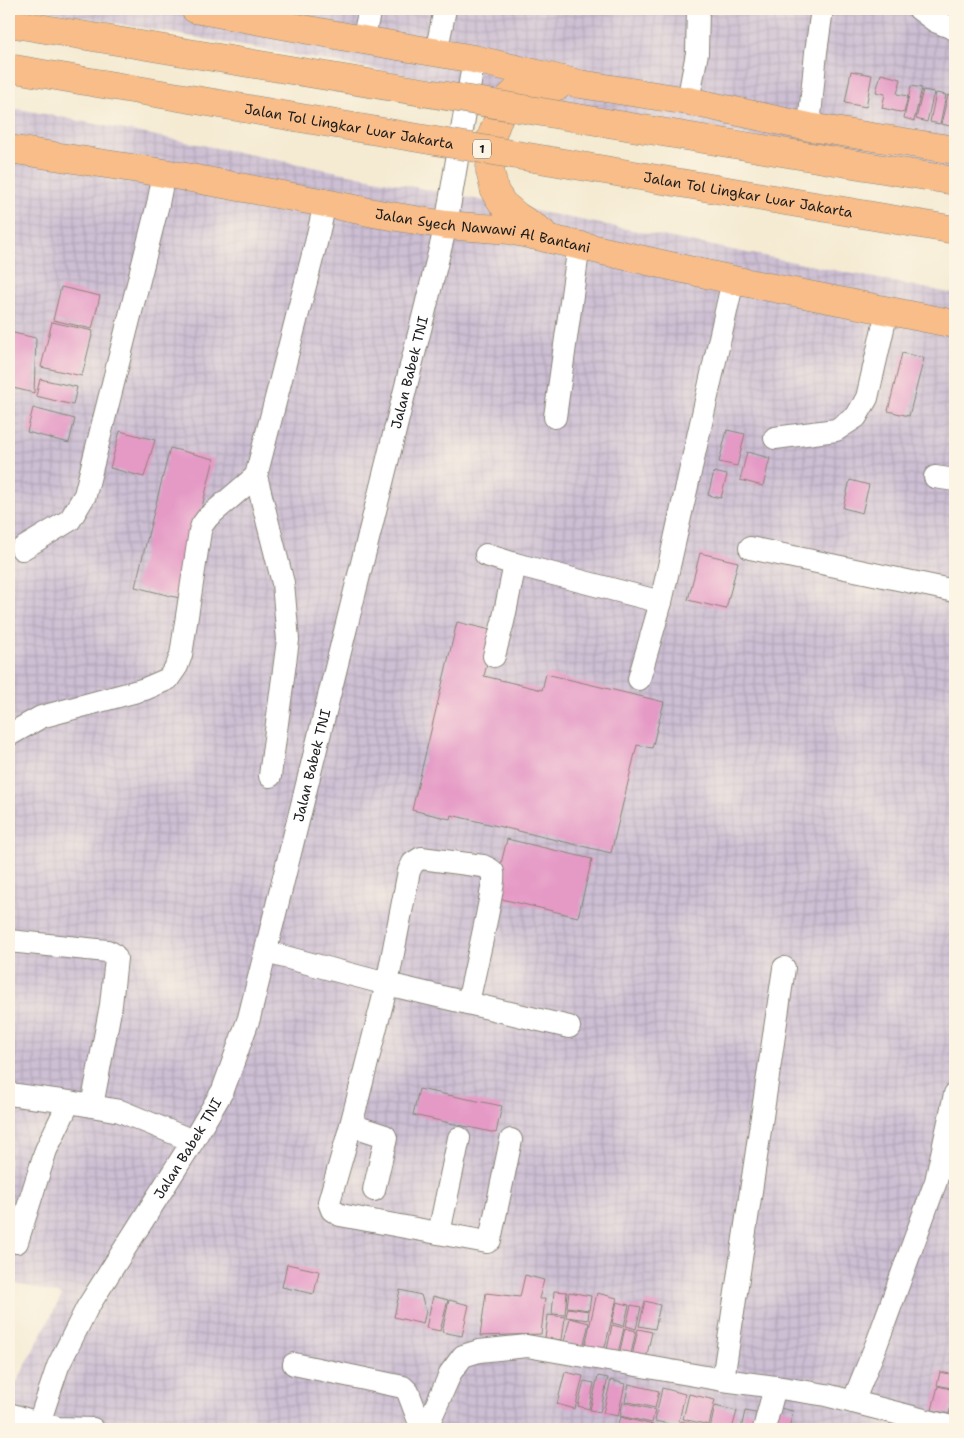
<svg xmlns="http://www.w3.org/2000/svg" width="964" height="1438" font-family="'Shantell Sans',sans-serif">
	<defs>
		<pattern id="industrial-grid" width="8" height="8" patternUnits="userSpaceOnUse" patternTransform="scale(1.25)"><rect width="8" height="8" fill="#ccbed3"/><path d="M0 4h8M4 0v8" fill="none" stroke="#afa3b5"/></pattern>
	</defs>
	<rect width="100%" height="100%" fill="#fcf5e5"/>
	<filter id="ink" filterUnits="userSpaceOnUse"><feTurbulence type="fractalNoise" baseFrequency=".02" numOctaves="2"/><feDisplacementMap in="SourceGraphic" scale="10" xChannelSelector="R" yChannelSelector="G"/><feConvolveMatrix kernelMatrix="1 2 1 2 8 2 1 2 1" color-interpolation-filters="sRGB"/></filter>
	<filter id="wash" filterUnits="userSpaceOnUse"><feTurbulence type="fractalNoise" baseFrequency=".0096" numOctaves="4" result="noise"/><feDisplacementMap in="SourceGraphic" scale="20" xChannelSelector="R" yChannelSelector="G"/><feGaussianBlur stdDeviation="1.12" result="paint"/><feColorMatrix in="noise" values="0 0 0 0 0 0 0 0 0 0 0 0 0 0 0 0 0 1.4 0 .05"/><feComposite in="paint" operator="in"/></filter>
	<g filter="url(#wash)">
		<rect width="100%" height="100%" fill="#f5ebd3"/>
		<g fill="url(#industrial-grid)">
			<path d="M 36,9 L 955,9 L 955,173 Z"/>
			<path d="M 9,108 L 30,111 L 955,294 L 955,1429 L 9,1429 L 10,1395 L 62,1295 L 9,1282 Z"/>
		</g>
		<g id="blocks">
			<g fill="#e59ac6">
				<path d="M 851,71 L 872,75 L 866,107 L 845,103 Z"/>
				<path d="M 881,74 L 901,79 L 897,94 L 908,96 L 904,113 L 882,108 L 885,94 L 876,92 Z"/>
				<path d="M 911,86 L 922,88 L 914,121 L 904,118 Z"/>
				<path d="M 923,90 L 934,92 L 927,122 L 916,119 Z"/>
				<path d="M 936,93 L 946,95 L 940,124 L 930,122 Z"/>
				<path d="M 948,95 L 955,97 L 955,127 L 941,124 Z"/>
				<path d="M 61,287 L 100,296 L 92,329 L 53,320 Z"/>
				<path d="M 52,322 L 93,331 L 82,376 L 41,367 Z"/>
				<path d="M 9,332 L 36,338 L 34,393 L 9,387 Z"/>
				<path d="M 902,353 L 924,358 L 909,416 L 888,411 Z"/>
				<path d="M 40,379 L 77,387 L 73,405 L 36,396 Z"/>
				<path d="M 33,408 L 75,419 L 69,443 L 27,432 Z"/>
				<path d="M 727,430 L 745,434 L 737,466 L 719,462 Z"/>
				<path d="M 120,431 L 155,440 L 144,477 L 110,468 Z"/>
				<path d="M 170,448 L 214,459 L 179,598 L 135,587 Z"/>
				<path d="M 747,452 L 770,458 L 763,486 L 740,480 Z"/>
				<path d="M 714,472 L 727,475 L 721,498 L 708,495 Z"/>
				<path d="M 850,480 L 869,485 L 862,513 L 843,508 Z"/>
				<path d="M 700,553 L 738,562 L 726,609 L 688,600 Z"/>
				<path d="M 457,622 L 495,631 L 484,676 L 542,690 L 546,674 L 664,702 L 652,748 L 637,745 L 611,853 L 451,815 L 450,819 L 412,810 Z"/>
				<path d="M 507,839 L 592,859 L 578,917 L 493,897 Z"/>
				<path d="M 419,1089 L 502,1106 L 496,1133 L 413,1115 Z"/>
				<path d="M 287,1264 L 319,1271 L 314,1294 L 282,1287 Z"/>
				<path d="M 525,1275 L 544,1280 L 539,1299 L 545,1299 L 541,1334 L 480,1336 L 486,1293 L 520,1297 Z"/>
				<path d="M 400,1290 L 421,1295 L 426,1311 L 423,1324 L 394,1317 Z"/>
				<path d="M 554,1291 L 567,1292 L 565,1315 L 552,1314 Z"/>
				<path d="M 569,1292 L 591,1296 L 589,1310 L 567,1307 Z"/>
				<path d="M 597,1293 L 617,1298 L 604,1351 L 585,1346 Z"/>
				<path d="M 433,1296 L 448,1300 L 440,1331 L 426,1328 Z"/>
				<path d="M 449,1300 L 469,1305 L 462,1336 L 442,1332 Z"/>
				<path d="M 645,1301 L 660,1305 L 655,1329 L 639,1326 Z"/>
				<path d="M 617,1302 L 629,1305 L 624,1326 L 612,1323 Z"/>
				<path d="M 631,1305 L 641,1307 L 636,1329 L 626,1326 Z"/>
				<path d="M 568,1308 L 589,1311 L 588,1320 L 566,1317 Z"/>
				<path d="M 548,1315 L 565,1317 L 562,1340 L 545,1338 Z"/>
				<path d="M 570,1318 L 589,1323 L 583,1347 L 564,1342 Z"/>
				<path d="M 612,1325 L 624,1328 L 618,1353 L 607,1350 Z"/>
				<path d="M 625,1328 L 636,1331 L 631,1354 L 620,1351 Z"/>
				<path d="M 638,1329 L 652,1332 L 646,1359 L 632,1356 Z"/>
				<path d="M 565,1372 L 583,1376 L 575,1409 L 557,1404 Z"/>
				<path d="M 940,1372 L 955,1375 L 955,1389 L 937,1385 Z"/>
				<path d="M 598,1376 L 608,1378 L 600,1412 L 590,1410 Z"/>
				<path d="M 611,1380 L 625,1384 L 618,1416 L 603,1413 Z"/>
				<path d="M 584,1381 L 594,1383 L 589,1409 L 578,1406 Z"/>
				<path d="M 629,1384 L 659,1391 L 655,1408 L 625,1401 Z"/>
				<path d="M 938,1386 L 955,1390 L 949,1414 L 932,1410 Z"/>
				<path d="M 662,1388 L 685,1394 L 678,1426 L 655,1421 Z"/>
				<path d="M 689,1394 L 715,1400 L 709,1425 L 683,1419 Z"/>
				<path d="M 623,1402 L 655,1410 L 652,1423 L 620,1416 Z"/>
				<path d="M 715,1406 L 737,1411 L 732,1429 L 710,1429 Z"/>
				<path d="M 771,1406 L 793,1411 L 789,1429 L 766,1429 Z"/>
				<path d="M 745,1411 L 765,1415 L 762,1429 L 741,1429 Z"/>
				<path d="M 620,1417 L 653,1425 L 651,1429 L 617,1429 Z"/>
				<path d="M 681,1421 L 707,1427 L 707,1429 L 679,1429 Z"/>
			</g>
		</g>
	</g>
	<g filter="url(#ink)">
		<use href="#blocks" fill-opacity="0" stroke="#888478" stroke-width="1"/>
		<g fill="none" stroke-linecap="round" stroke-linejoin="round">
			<g stroke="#888478" stroke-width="24">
				<g id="minor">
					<path d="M 919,9 L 935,21 L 955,29"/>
					<path d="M 363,40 L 370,9"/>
					<path d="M 436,53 L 445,9"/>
					<path d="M 688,101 L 697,53 L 698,9"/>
					<path d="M 809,127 L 816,52 L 822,9"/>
					<path d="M 555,417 L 579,245"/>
					<path d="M 775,438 L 836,430 L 856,417 L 867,398 L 887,311"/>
					<path d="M 935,477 L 955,480"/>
					<path d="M 750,548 L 955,591"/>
					<path d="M 22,549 L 70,520 L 85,495 L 158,204 L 164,173"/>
					<path d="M 486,555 L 515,564 L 661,602"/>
					<path d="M 494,656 L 503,622 L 515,564"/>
					<path d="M 639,679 L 661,602 L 733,280"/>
					<path d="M 9,735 L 41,717 L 145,689 L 168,679 L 177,666 L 181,655 L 200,531 L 202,525 L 208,517 L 256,476"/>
					<path d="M 270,776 L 288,640 L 283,583 L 256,476 L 316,243 L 325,203"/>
					<path d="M 9,941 L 107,951 C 112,953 114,954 116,958 L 111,1005 L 92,1106"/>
					<path d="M 266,952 L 387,984 L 569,1027"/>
					<path d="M 468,1003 C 471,987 497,879 493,872 C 491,869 486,868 483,866 L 421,858 L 413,863 L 409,871 L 387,984 L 351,1125 L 329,1202 L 332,1210 L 340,1215 L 487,1242 L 490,1240 L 511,1140"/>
					<path d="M 9,1094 L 69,1102 L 120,1111 L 193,1141"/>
					<path d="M 351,1125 L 385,1136 L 386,1138 L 374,1190"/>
					<path d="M 439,1233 L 459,1138"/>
					<path d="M 17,1242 L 46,1150 L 69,1102"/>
					<path d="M 294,1364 L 403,1387 L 408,1392 L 422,1429"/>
					<path d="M 723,1380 L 784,968"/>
					<path d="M 853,1402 L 877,1343 L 936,1181 L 955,1094"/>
					<path d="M 9,1414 L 38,1423 L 58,1428 L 93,1429"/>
					<path id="s1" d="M 37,1429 L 58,1366 L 87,1308 L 193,1141 L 223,1090 L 249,1018 L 446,225 L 474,59"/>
					<path d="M 426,1429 L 451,1372 L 463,1356 L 479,1351 L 527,1346 L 723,1380 L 775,1387 L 826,1395 L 955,1428"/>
					<path d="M 764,1429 L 775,1387"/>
				</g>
			</g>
			<g stroke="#888478" stroke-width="29">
				<g id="highway">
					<path d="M 195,9 L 363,40 L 474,59 L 580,84 L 688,101 L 809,127 L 955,150"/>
					<path id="s2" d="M 9,149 L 164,173 L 325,203 L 379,214 L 446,225 L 510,230 L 733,280 L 955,324"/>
					<path d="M 542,232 L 517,216 L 503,204 L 495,192 L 490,171 L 491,138 L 504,103 L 514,93 L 522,90 L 558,86"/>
				</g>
			</g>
			<use href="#minor" stroke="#fff" stroke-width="22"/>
			<use href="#highway" stroke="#f8bd89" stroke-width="28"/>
			<g stroke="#888478" stroke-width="29" stroke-linecap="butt">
				<g id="highway-bridge">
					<path d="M 9,23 L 955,181"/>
					<path id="s3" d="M 9,68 L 955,230"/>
				</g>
			</g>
			<use href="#highway-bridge" stroke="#f8bd89" stroke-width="28"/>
		</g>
	</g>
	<g text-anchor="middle" stroke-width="4.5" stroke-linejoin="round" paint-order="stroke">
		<rect fill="#fcf5e5" stroke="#5f5d58" stroke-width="1" x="473" y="139.5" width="18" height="19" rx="4"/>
		<g font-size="12" font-weight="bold" fill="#1c1c1c">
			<text x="482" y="153">1</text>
		</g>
		<g font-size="14" fill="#1c1c1c" stroke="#fcf5e5">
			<text dy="5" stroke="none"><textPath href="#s3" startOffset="345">Jalan Tol Lingkar Luar Jakarta</textPath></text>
			<text dy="5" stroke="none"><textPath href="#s3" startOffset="750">Jalan Tol Lingkar Luar Jakarta</textPath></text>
			<text dy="5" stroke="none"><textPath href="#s2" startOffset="481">Jalan Syech Nawawi Al Bantani</textPath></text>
			<text dy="5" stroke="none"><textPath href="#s1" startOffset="1130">Jalan Babek TNI</textPath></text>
			<text dy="5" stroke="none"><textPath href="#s1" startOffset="725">Jalan Babek TNI</textPath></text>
			<text dy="5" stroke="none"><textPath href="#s1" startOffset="320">Jalan Babek TNI</textPath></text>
		</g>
	</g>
	<rect width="964" height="1438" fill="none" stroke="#fcf5e5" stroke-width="30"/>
</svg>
